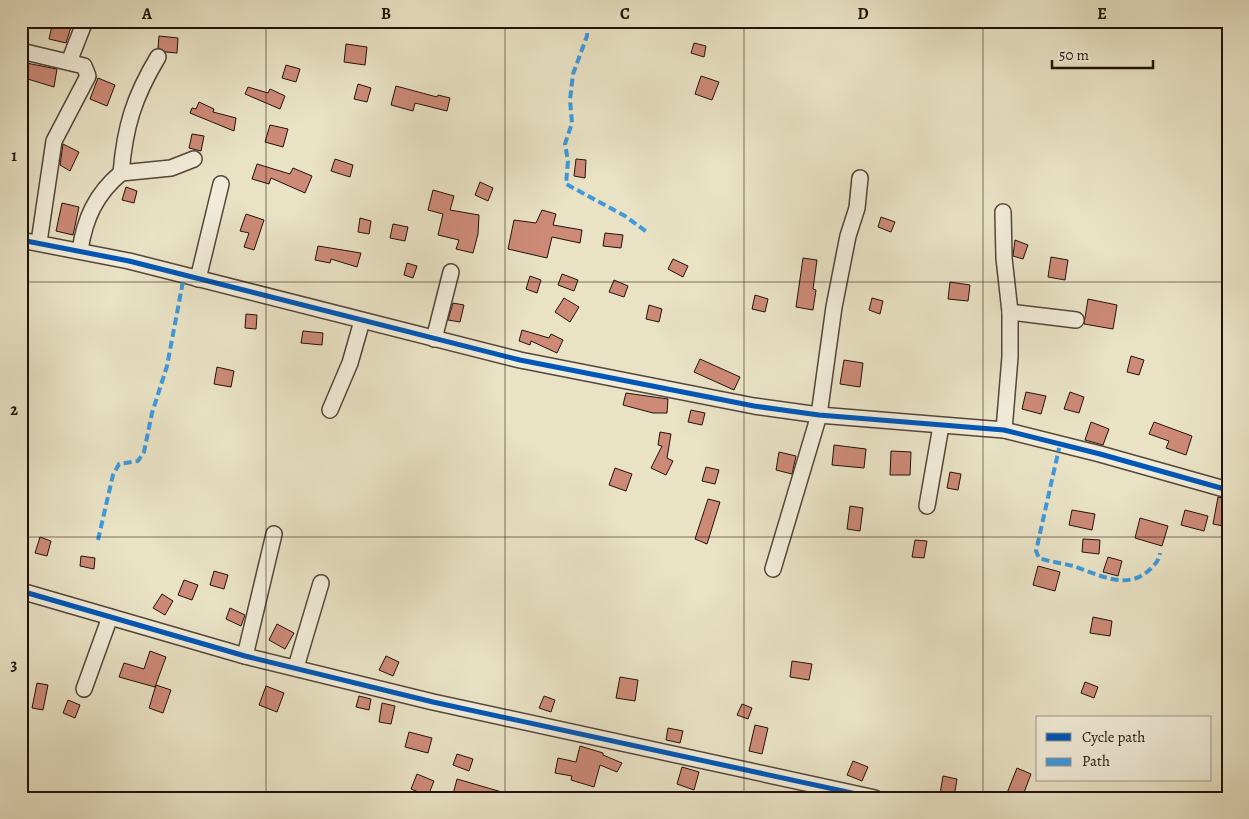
<svg xmlns="http://www.w3.org/2000/svg" width="1249" height="819" font-family="Alegreya,serif">
	<rect width="100%" height="100%" fill="#e9e2c5"/>
	<filter id="stains"><feTurbulence type="fractalNoise" baseFrequency=".004" numOctaves="4"/><feColorMatrix values="0 0 0 0 .2 0 0 0 0 .09 0 0 0 0 .02 0 0 0 .5 -.17"/></filter>
	<radialGradient id="worn" r=".72"><stop offset=".6" stop-color="#630" stop-opacity="0"/><stop offset="1" stop-color="#630" stop-opacity=".3"/></radialGradient>
	<g fill="#cc8a77" stroke="#231209">
		<path d="M 53,21 L 72,24 L 66,43 L 49,39 Z"/>
		<path d="M 159,36 L 178,38 L 177,53 L 166,52 L 158,48 Z"/>
		<path d="M 694,43 L 706,46 L 704,57 L 691,53 Z"/>
		<path d="M 346,44 L 367,47 L 365,65 L 344,62 Z"/>
		<path d="M 21,62 L 57,69 L 54,87 L 21,77 Z"/>
		<path d="M 286,65 L 300,69 L 296,82 L 282,78 Z"/>
		<path d="M 701,76 L 719,82 L 712,100 L 695,94 Z"/>
		<path d="M 98,78 L 115,85 L 107,106 L 90,99 Z"/>
		<path d="M 358,84 L 371,88 L 367,102 L 354,99 Z"/>
		<path d="M 396,86 L 437,97 L 438,95 L 450,98 L 447,111 L 415,103 L 413,111 L 391,105 Z"/>
		<path d="M 248,87 L 268,93 L 270,89 L 285,96 L 280,109 L 245,94 Z"/>
		<path d="M 199,102 L 214,109 L 213,112 L 236,118 L 234,131 L 190,113 L 192,108 L 196,109 Z"/>
		<path d="M 270,125 L 288,129 L 283,147 L 265,142 Z"/>
		<path d="M 192,134 L 204,136 L 201,151 L 189,148 Z"/>
		<path d="M 63,144 L 79,152 L 70,171 L 60,165 Z"/>
		<path d="M 335,159 L 353,165 L 350,177 L 331,171 Z"/>
		<path d="M 576,159 L 586,160 L 585,178 L 574,176 Z"/>
		<path d="M 257,164 L 290,174 L 293,168 L 312,176 L 305,193 L 271,178 L 269,184 L 252,179 Z"/>
		<path d="M 480,182 L 493,188 L 488,201 L 475,195 Z"/>
		<path d="M 126,187 L 137,191 L 134,203 L 122,200 Z"/>
		<path d="M 433,190 L 454,196 L 450,210 L 479,215 L 478,234 L 473,253 L 456,249 L 459,240 L 438,235 L 443,214 L 428,210 Z"/>
		<path d="M 62,203 L 79,207 L 73,235 L 56,231 Z"/>
		<path d="M 542,210 L 556,214 L 553,225 L 582,230 L 580,243 L 552,237 L 547,258 L 508,249 L 514,220 L 536,223 Z"/>
		<path d="M 246,214 L 264,220 L 254,250 L 244,247 L 249,233 L 240,231 Z"/>
		<path d="M 881,217 L 895,222 L 891,232 L 878,227 Z"/>
		<path d="M 360,218 L 371,221 L 369,234 L 358,232 Z"/>
		<path d="M 393,224 L 408,227 L 405,241 L 390,238 Z"/>
		<path d="M 605,233 L 623,235 L 621,248 L 603,246 Z"/>
		<path d="M 1015,240 L 1028,245 L 1023,259 L 1013,256 Z"/>
		<path d="M 318,246 L 361,253 L 357,267 L 331,259 L 330,263 L 315,260 Z"/>
		<path d="M 1051,257 L 1068,260 L 1065,280 L 1048,277 Z"/>
		<path d="M 803,258 L 817,260 L 813,289 L 816,290 L 813,310 L 796,307 Z"/>
		<path d="M 673,259 L 688,266 L 683,277 L 668,269 Z"/>
		<path d="M 407,263 L 417,266 L 413,278 L 404,275 Z"/>
		<path d="M 562,274 L 578,280 L 574,291 L 558,285 Z"/>
		<path d="M 530,276 L 541,280 L 537,293 L 526,289 Z"/>
		<path d="M 614,280 L 628,286 L 624,297 L 609,292 Z"/>
		<path d="M 950,282 L 970,285 L 968,301 L 948,299 Z"/>
		<path d="M 755,295 L 768,299 L 765,312 L 752,309 Z"/>
		<path d="M 564,298 L 579,307 L 570,322 L 555,312 Z"/>
		<path d="M 872,298 L 883,301 L 880,314 L 869,310 Z"/>
		<path d="M 1088,299 L 1117,305 L 1113,329 L 1084,324 Z"/>
		<path d="M 453,303 L 464,305 L 460,322 L 448,320 Z"/>
		<path d="M 649,305 L 662,309 L 659,322 L 646,319 Z"/>
		<path d="M 246,314 L 257,315 L 256,329 L 245,328 Z"/>
		<path d="M 522,330 L 549,338 L 551,334 L 563,340 L 557,353 L 531,341 L 530,345 L 519,341 Z"/>
		<path d="M 303,331 L 323,333 L 322,345 L 301,343 Z"/>
		<path d="M 1131,356 L 1144,360 L 1139,375 L 1127,372 Z"/>
		<path d="M 700,359 L 740,377 L 734,390 L 694,372 Z"/>
		<path d="M 844,360 L 863,363 L 860,387 L 840,384 Z"/>
		<path d="M 217,367 L 234,371 L 231,387 L 214,384 Z"/>
		<path d="M 1026,392 L 1046,396 L 1041,414 L 1022,409 Z"/>
		<path d="M 1070,392 L 1084,397 L 1079,413 L 1064,409 Z"/>
		<path d="M 626,393 L 668,399 L 667,413 L 653,413 L 623,405 Z"/>
		<path d="M 691,410 L 705,413 L 702,425 L 688,422 Z"/>
		<path d="M 1091,422 L 1109,429 L 1103,445 L 1085,440 Z"/>
		<path d="M 1154,422 L 1192,436 L 1186,455 L 1166,448 L 1169,441 L 1149,434 Z"/>
		<path d="M 660,432 L 671,434 L 667,458 L 673,461 L 666,475 L 651,468 L 662,446 L 658,445 Z"/>
		<path d="M 834,445 L 866,449 L 864,468 L 832,465 Z"/>
		<path d="M 891,451 L 911,452 L 910,475 L 890,475 Z"/>
		<path d="M 779,452 L 796,456 L 792,474 L 776,470 Z"/>
		<path d="M 706,467 L 719,470 L 715,484 L 702,481 Z"/>
		<path d="M 615,468 L 632,474 L 626,491 L 609,485 Z"/>
		<path d="M 950,472 L 961,474 L 958,490 L 947,488 Z"/>
		<path d="M 1218,497 L 1228,499 L 1228,527 L 1213,524 Z"/>
		<path d="M 708,499 L 720,502 L 707,544 L 695,539 Z"/>
		<path d="M 850,506 L 863,508 L 860,531 L 847,529 Z"/>
		<path d="M 1072,510 L 1095,514 L 1092,530 L 1069,525 Z"/>
		<path d="M 1185,510 L 1208,516 L 1204,531 L 1181,525 Z"/>
		<path d="M 1140,518 L 1168,526 L 1162,546 L 1135,538 Z"/>
		<path d="M 40,537 L 51,541 L 47,556 L 35,553 Z"/>
		<path d="M 1083,539 L 1100,540 L 1099,554 L 1082,552 Z"/>
		<path d="M 915,540 L 927,541 L 924,558 L 912,557 Z"/>
		<path d="M 81,556 L 95,558 L 94,569 L 80,566 Z"/>
		<path d="M 1108,557 L 1122,561 L 1118,576 L 1103,572 Z"/>
		<path d="M 1038,566 L 1060,572 L 1055,591 L 1033,585 Z"/>
		<path d="M 214,571 L 228,575 L 224,589 L 210,585 Z"/>
		<path d="M 184,580 L 198,585 L 192,600 L 178,595 Z"/>
		<path d="M 162,594 L 173,601 L 165,615 L 153,608 Z"/>
		<path d="M 230,608 L 245,615 L 241,626 L 226,619 Z"/>
		<path d="M 1093,617 L 1112,621 L 1110,636 L 1090,633 Z"/>
		<path d="M 277,624 L 294,633 L 285,649 L 269,640 Z"/>
		<path d="M 150,651 L 166,657 L 155,687 L 119,677 L 124,663 L 144,669 Z"/>
		<path d="M 386,656 L 399,662 L 393,676 L 379,670 Z"/>
		<path d="M 792,661 L 812,664 L 809,680 L 790,677 Z"/>
		<path d="M 620,677 L 638,680 L 635,701 L 616,698 Z"/>
		<path d="M 1085,682 L 1098,687 L 1094,698 L 1081,693 Z"/>
		<path d="M 37,683 L 48,685 L 43,710 L 32,708 Z"/>
		<path d="M 156,685 L 171,690 L 163,713 L 149,708 Z"/>
		<path d="M 266,686 L 284,693 L 277,712 L 259,705 Z"/>
		<path d="M 359,696 L 371,699 L 369,710 L 356,707 Z"/>
		<path d="M 544,696 L 555,700 L 551,712 L 539,708 Z"/>
		<path d="M 68,700 L 80,705 L 75,718 L 63,713 Z"/>
		<path d="M 382,703 L 395,706 L 391,724 L 379,722 Z"/>
		<path d="M 742,704 L 752,708 L 748,719 L 737,715 Z"/>
		<path d="M 755,725 L 768,728 L 762,754 L 749,751 Z"/>
		<path d="M 668,728 L 683,731 L 680,743 L 666,740 Z"/>
		<path d="M 409,732 L 432,738 L 428,753 L 405,747 Z"/>
		<path d="M 580,746 L 603,753 L 603,755 L 622,763 L 617,772 L 600,765 L 594,787 L 571,780 L 572,776 L 555,773 L 558,758 L 576,762 Z"/>
		<path d="M 457,754 L 473,759 L 469,771 L 453,765 Z"/>
		<path d="M 853,761 L 868,767 L 862,781 L 847,775 Z"/>
		<path d="M 682,767 L 699,772 L 694,790 L 677,784 Z"/>
		<path d="M 1017,768 L 1031,774 L 1022,798 L 1005,798 Z"/>
		<path d="M 417,774 L 434,781 L 428,796 L 411,789 Z"/>
		<path d="M 943,776 L 957,779 L 954,797 L 940,794 Z"/>
		<path d="M 457,779 L 512,795 L 511,798 L 452,798 Z"/>
	</g>
	<g fill="none" stroke-linecap="round" stroke-linejoin="round">
		<g stroke="#544638" stroke-width="18">
			<g id="minor">
				<path d="M 21,51 L 84,66 L 88,76 L 54,141 L 39,242"/>
				<path d="M 158,57 C 134,97 125,126 121,173 L 171,168 L 194,159"/>
				<path d="M 69,62 L 85,21"/>
				<path d="M 1003,212 L 1004,258 L 1010,312 L 1010,357 L 1004,430"/>
				<path d="M 21,240 L 129,261 L 520,360 L 754,406 L 819,415 L 1004,430 L 1100,454 L 1228,490"/>
				<path d="M 80,250 C 85,218 96,194 121,173"/>
				<path d="M 198,279 L 221,184"/>
				<path d="M 1010,312 L 1076,320"/>
				<path d="M 434,339 L 451,272"/>
				<path d="M 330,410 L 350,363 L 362,321"/>
				<path d="M 927,506 L 941,426"/>
				<path d="M 773,569 L 819,415 L 834,307 L 848,236 L 857,208 L 860,178"/>
				<path d="M 21,591 L 245,656 L 433,702 L 875,798"/>
				<path d="M 245,656 L 274,534"/>
				<path d="M 296,667 L 321,583"/>
				<path d="M 84,689 L 110,617"/>
			</g>
		</g>
		<use href="#minor" stroke="#f1ecd9" stroke-width="15"/>
		<g stroke="#3c9add" stroke-width="4" stroke-dasharray="8 4" stroke-linecap="butt">
			<path d="M 587,21 L 587,36 L 573,74 L 570,100 L 572,123 L 565,144 L 568,161 L 566,184 L 625,216 L 647,232"/>
			<path d="M 1060,444 L 1036,551 L 1039,558 C 1050,562 1062,563 1073,566 C 1097,574 1125,590 1147,572 C 1154,566 1159,561 1160,553"/>
			<path d="M 98,540 L 113,475 L 119,464 L 138,461 L 144,452 L 152,413 L 167,366 L 184,276"/>
			<path d="M 21,615 L 27,592"/>
		</g>
		<g stroke="#f1ecd9" stroke-width="8">
			<g id="cycleway">
				<path d="M 21,240 L 129,261 L 520,360 L 754,406 L 819,415 L 1004,430 L 1100,454 L 1228,490"/>
				<path d="M 21,591 L 245,656 L 433,702 L 875,798"/>
			</g>
		</g>
		<use href="#cycleway" stroke="#0057b8" stroke-width="5"/>
	</g>
	<path fill="none" stroke="#231209" stroke-width="1" stroke-opacity="0.55" d="M 266,21 L 266,798M 505,21 L 505,798M 744,21 L 744,798M 983,21 L 983,798M 21,282 L 1228,282M 21,537 L 1228,537"/>
	<rect width="1249" height="819" fill="none" stroke="#e9e2c5" stroke-width="55"/>
	<rect x="1036" y="716" width="175" height="65" fill="#f1ecd9" stroke="#9f9586"/>
	<rect x="1046" y="733" width="25" height="8" fill="#0057b8" stroke="#9f9586"/>
	<text x="1082" y="742" font-size="15" fill="#231209">Cycle path</text>
	<rect x="1046" y="758" width="25" height="8" fill="#3c9add" stroke="#9f9586"/>
	<text x="1082" y="766" font-size="15" fill="#231209">Path</text>
	<path d="M1052 60v8h101v-8" fill="none" stroke="#231209" stroke-width="2.5"/>
	<text x="1059" y="60" font-size="15" fill="#231209" stroke="#f1ecd9" stroke-width="4" paint-order="stroke">50 m</text>
	<rect x="28" y="28" width="1194" height="764" fill="none" stroke="#231209" stroke-width="2"/>
	<g font-size="16" text-anchor="middle" font-weight="bold" fill="#231209">
		<text x="147" y="19">A</text>
		<text x="386" y="19">B</text>
		<text x="625" y="19">C</text>
		<text x="863" y="19">D</text>
		<text x="1102" y="19">E</text>
		<text x="14" y="161">1</text>
		<text x="14" y="415">2</text>
		<text x="14" y="670">3</text>
	</g>
	<rect width="100%" height="100%" filter="url(#stains)"/>
	<rect width="100%" height="100%" fill="url(#worn)"/>
</svg>
